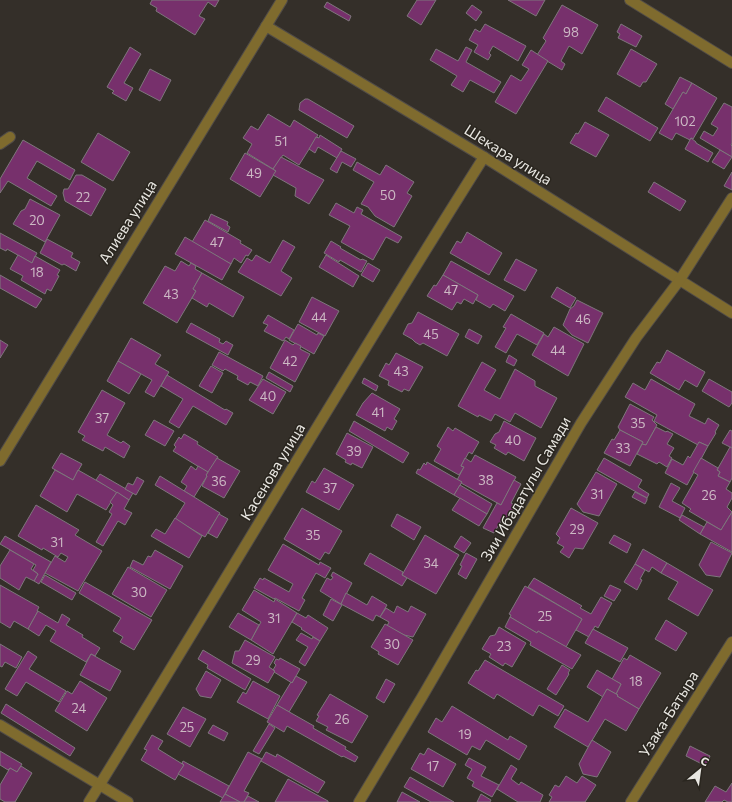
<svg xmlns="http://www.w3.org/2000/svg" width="732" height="802" font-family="Commissioner,sans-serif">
	<rect width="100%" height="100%" fill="#342f29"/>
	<g fill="#77306c" stroke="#7e767c">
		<path d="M 152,0 L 219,0 L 215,7 L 208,2 L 199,16 L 205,19 L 195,35 L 156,11 L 157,8 L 150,4 Z"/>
		<path d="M 417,0 L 436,0 L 421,25 L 407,16 Z"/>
		<path d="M 508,0 L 545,0 L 536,16 Z"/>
		<path d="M 327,2 L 351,16 L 349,21 L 324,7 Z"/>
		<path d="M 472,5 L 482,12 L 476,21 L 466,13 Z"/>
		<path d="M 562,5 L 598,25 L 582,54 L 569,46 L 561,61 L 565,64 L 562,70 L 537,55 L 546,41 L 543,38 Z"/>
		<path d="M 485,24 L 526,46 L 518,61 L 493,46 L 489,53 L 491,55 L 488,60 L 474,52 L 478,45 L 469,40 L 475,29 L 480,32 Z"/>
		<path d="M 621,24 L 642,36 L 636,47 L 618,38 L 620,34 L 617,32 Z"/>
		<path d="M 130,47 L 141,54 L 124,83 L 133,88 L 126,101 L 112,93 L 114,91 L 107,87 Z"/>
		<path d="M 466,47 L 472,50 L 466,62 L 501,82 L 494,93 L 470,80 L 463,92 L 451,85 L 457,76 L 430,60 L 436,49 L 458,61 Z"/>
		<path d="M 631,49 L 657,64 L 646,82 L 643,82 L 640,87 L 617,74 Z"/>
		<path d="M 531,50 L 548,61 L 516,114 L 495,102 L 511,75 L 521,81 L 529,69 L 522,65 Z"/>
		<path d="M 150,69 L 171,80 L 160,101 L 139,90 Z"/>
		<path d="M 680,77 L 692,83 L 686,94 L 683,92 L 673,109 L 665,104 Z"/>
		<path d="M 692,83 L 717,98 L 693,139 L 691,138 L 690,140 L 676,133 L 672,140 L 659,133 L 683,92 L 686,94 Z"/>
		<path d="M 606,97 L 658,128 L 650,141 L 598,111 Z"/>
		<path d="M 305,99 L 308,99 L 354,126 L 347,138 L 299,110 L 300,103 Z"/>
		<path d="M 724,103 L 732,107 L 732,143 L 731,145 L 732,146 L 732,157 L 700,138 L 704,131 L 713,136 L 718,128 L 711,124 Z"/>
		<path d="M 268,114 L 290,127 L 294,120 L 318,135 L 299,165 L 283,155 L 273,169 L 247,153 L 252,144 L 243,138 L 251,126 L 258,130 Z"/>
		<path d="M 585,122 L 609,135 L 596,157 L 570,143 L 576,133 L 578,134 Z"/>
		<path d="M 98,133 L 130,152 L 113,181 L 81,162 Z"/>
		<path d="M 320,135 L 342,149 L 337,158 L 318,147 L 315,153 L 309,149 L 316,137 L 319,138 Z"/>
		<path d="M 691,138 L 696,142 L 696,143 L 713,153 L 708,162 L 685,149 Z"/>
		<path d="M 23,140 L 75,170 L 70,180 L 37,161 L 27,178 L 57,196 L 51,206 L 8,181 L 0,193 L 0,179 Z"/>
		<path d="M 720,150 L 732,157 L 724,169 L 712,162 Z"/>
		<path d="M 341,151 L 356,159 L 351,167 L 342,162 L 337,173 L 330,169 Z"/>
		<path d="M 245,153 L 276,171 L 260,197 L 230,179 Z"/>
		<path d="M 281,157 L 324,180 L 309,204 L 295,196 L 296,188 L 273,175 L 276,171 L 273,169 Z"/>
		<path d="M 357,162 L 380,175 L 386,165 L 414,182 L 407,193 L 412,196 L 394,227 L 375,216 L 368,207 L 361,204 L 374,182 L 353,170 Z"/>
		<path d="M 732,172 L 732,190 L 724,186 Z"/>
		<path d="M 76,175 L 82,175 L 106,189 L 91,216 L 65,201 L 63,193 L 64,189 L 68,189 Z"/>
		<path d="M 654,182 L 686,201 L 680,211 L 648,192 Z"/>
		<path d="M 30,199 L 60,215 L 45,242 L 13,224 L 21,211 L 25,209 Z"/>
		<path d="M 336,203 L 354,213 L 357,207 L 363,210 L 361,214 L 402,237 L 398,243 L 386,237 L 373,260 L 341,242 L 350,226 L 329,215 Z"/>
		<path d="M 211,214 L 228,222 L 227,225 L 230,227 L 228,232 L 208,221 Z"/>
		<path d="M 205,220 L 241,241 L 240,243 L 252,250 L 248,256 L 246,255 L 241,263 L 234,258 L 231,264 L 192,242 Z"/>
		<path d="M 467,232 L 502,253 L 489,275 L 450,253 L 457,241 L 461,243 Z"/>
		<path d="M 0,233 L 37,253 L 32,263 L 7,249 L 6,251 L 0,248 Z"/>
		<path d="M 185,237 L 231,264 L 222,280 L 175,254 Z"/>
		<path d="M 47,239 L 73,253 L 71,257 L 80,262 L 76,271 L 64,264 L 62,265 L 40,253 Z"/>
		<path d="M 283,240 L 295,247 L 281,271 L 292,278 L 281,296 L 238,272 L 247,258 L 252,261 L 256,255 L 270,263 Z"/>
		<path d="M 331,241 L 341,247 L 340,248 L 361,260 L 362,259 L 367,261 L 361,272 L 340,260 L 339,262 L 324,253 Z"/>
		<path d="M 18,255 L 32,263 L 35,256 L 60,270 L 57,275 L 59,276 L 51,291 L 47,289 L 45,294 L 21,280 L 23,276 L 10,269 Z"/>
		<path d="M 326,255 L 359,276 L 353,287 L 319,267 Z"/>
		<path d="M 516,259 L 537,270 L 525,291 L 504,280 Z"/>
		<path d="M 181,261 L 189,266 L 191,263 L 196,266 L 195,269 L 202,273 L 193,289 L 196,291 L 177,323 L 143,303 L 165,266 L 175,271 Z"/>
		<path d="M 451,261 L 514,296 L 505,311 L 493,304 L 490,308 L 476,300 L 478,295 L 443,275 Z"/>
		<path d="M 368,263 L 380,270 L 373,282 L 361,275 Z"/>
		<path d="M 202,273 L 244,297 L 233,317 L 209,303 L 207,307 L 192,298 L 196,291 L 193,289 Z"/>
		<path d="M 0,275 L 42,299 L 36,308 L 0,288 Z"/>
		<path d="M 443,275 L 478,295 L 473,304 L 464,299 L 461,304 L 457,302 L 452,310 L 427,296 L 434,285 L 436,286 Z"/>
		<path d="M 557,287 L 576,298 L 570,308 L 551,297 Z"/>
		<path d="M 312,297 L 339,311 L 325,336 L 299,322 Z"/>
		<path d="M 577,300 L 603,313 L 588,343 L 572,335 L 563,325 L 570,309 L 574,306 Z"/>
		<path d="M 418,312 L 459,334 L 447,356 L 423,343 L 420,345 L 415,342 L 412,339 L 403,334 L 408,324 L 412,323 Z"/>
		<path d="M 511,314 L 544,333 L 537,345 L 517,334 L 506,353 L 495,347 L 506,328 L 503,327 Z"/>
		<path d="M 268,315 L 294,330 L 289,339 L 286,337 L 283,341 L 264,331 L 268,325 L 263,323 Z"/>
		<path d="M 191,323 L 220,339 L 219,342 L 223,344 L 226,341 L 233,345 L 228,355 L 186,332 Z"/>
		<path d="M 298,324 L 317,335 L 318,333 L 324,336 L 314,354 L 289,340 Z"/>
		<path d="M 554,327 L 584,344 L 568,376 L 532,355 L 544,334 L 548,337 Z"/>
		<path d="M 469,329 L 482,336 L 478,344 L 465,337 Z"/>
		<path d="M 131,338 L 161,355 L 155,364 L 169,372 L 154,397 L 145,392 L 152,380 L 118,361 Z"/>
		<path d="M 0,340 L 8,345 L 0,358 Z"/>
		<path d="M 285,340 L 293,345 L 295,343 L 301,346 L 300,349 L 310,354 L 295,382 L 270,368 Z"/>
		<path d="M 667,350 L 705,372 L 697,387 L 685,380 L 679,390 L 650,373 L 657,362 L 660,363 Z"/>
		<path d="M 219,352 L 263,376 L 258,386 L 250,382 L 248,385 L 237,379 L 238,376 L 225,369 L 223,371 L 212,365 Z"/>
		<path d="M 396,353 L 423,367 L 409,391 L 404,389 L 402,392 L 388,385 L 389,381 L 379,376 L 386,363 L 389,365 Z"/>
		<path d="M 509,355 L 517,360 L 514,366 L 506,362 Z"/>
		<path d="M 118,361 L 141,374 L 129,394 L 107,381 Z"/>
		<path d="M 482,362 L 496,370 L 484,390 L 500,399 L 515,369 L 535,381 L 535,386 L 557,398 L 541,428 L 515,413 L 510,422 L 495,414 L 491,421 L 479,415 L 478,417 L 458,406 Z"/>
		<path d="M 211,366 L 223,373 L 212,393 L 199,386 Z"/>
		<path d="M 269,372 L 293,386 L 290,392 L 266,378 Z"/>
		<path d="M 167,375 L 225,410 L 226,409 L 233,413 L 226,425 L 193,406 L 179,428 L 169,422 L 183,399 L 161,386 Z"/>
		<path d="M 364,378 L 378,386 L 376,391 L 362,383 Z"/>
		<path d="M 263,379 L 286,392 L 273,414 L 249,400 Z"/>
		<path d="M 651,379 L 695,404 L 689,416 L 705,424 L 708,418 L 719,425 L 715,432 L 716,433 L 708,446 L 699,442 L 698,445 L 654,421 L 657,415 L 625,397 L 633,383 L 645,390 Z"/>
		<path d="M 709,379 L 732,392 L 732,403 L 729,407 L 702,391 Z"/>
		<path d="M 102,390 L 125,403 L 107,435 L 121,443 L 123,441 L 130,446 L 124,458 L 105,447 L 103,451 L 82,440 L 85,436 L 78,432 Z"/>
		<path d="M 372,393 L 400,409 L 394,419 L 397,421 L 392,430 L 387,427 L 385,431 L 356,415 L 363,403 Z"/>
		<path d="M 630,404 L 654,417 L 652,420 L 657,425 L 646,445 L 642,444 L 643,442 L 620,430 L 618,427 Z"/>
		<path d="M 154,420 L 174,431 L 165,446 L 145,435 Z"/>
		<path d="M 354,421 L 409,453 L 403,463 L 349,431 Z"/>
		<path d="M 504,421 L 536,438 L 524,461 L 508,452 L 506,455 L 494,448 L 496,445 L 490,442 L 495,434 L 499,432 Z"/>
		<path d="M 448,427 L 453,431 L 455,428 L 479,442 L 472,454 L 469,452 L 461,466 L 464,467 L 459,475 L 434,461 L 441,449 L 437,446 Z"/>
		<path d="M 656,427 L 666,432 L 667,431 L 673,434 L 667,444 L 674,448 L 669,456 L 672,458 L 667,467 L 659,462 L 657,464 L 637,454 L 642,444 L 646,445 Z"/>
		<path d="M 620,430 L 643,442 L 630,466 L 604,453 L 612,439 L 614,440 Z"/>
		<path d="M 730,430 L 732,431 L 732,448 L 722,443 Z"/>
		<path d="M 347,433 L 373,447 L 362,468 L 352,463 L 351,465 L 345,462 L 346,460 L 336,454 Z"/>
		<path d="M 184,434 L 198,442 L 197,444 L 218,457 L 209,473 L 173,451 L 176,447 L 174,445 L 179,437 L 181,439 Z"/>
		<path d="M 699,442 L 708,446 L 687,485 L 665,473 L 672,459 L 683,465 L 688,456 L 690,458 Z"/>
		<path d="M 730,447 L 732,448 L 732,478 L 730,482 L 718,476 L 720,472 L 717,470 Z"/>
		<path d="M 61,453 L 82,464 L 73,480 L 52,468 Z"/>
		<path d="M 475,455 L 516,477 L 501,505 L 461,483 L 462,482 L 457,480 L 464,467 L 461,466 L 465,458 L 471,462 Z"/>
		<path d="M 217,458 L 240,471 L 224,498 L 202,486 L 207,476 L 206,475 Z"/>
		<path d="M 604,458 L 642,480 L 638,487 L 649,494 L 647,498 L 597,470 Z"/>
		<path d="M 701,458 L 718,468 L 717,470 L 720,472 L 718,476 L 730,482 L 726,489 L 732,493 L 732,498 L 727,507 L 732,512 L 721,530 L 689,511 L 691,509 L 682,503 L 698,475 L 693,472 Z"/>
		<path d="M 427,462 L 462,482 L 454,495 L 416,473 L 418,469 L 420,470 L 424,463 L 426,465 Z"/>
		<path d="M 191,466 L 196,470 L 198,466 L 208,472 L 206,475 L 207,476 L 194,497 L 184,491 L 187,486 L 181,482 Z"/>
		<path d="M 324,468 L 354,485 L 339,510 L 306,492 L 312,481 L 315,483 Z"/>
		<path d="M 55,470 L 73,480 L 78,470 L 117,492 L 106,510 L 77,494 L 67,512 L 40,496 Z"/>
		<path d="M 596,472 L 617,484 L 599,516 L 583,512 L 577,504 Z"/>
		<path d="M 100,474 L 133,493 L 129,500 L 96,480 Z"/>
		<path d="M 160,476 L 220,513 L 205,537 L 175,519 L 185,503 L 155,485 Z"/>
		<path d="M 137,477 L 144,481 L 136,495 L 125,489 L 128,483 L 133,485 Z"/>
		<path d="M 514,480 L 521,484 L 511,503 L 516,506 L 508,521 L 503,518 L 494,533 L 483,528 L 497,503 L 501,505 Z"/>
		<path d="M 671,483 L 680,488 L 672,501 L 685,508 L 680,518 L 659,507 Z"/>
		<path d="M 460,485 L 492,504 L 487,514 L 454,495 Z"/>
		<path d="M 117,492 L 129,500 L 124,509 L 132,513 L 125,525 L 118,521 L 103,546 L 96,542 L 112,514 L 109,512 L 113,505 L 110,502 Z"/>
		<path d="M 635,492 L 647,498 L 647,500 L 645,504 L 632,497 Z"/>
		<path d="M 460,498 L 487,514 L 479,526 L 452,510 Z"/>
		<path d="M 36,505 L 79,530 L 75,535 L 102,551 L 78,591 L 45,573 L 55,556 L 65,562 L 68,557 L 61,553 L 58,557 L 43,548 L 42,550 L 18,536 Z"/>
		<path d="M 302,508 L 342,531 L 329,554 L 325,552 L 320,560 L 284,539 Z"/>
		<path d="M 571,508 L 598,523 L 583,549 L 575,548 L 569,558 L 560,552 L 564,547 L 557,543 L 560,538 L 556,534 Z"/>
		<path d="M 732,512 L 732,552 L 700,534 L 707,522 L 721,530 Z"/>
		<path d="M 219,514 L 228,519 L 217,538 L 208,533 Z"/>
		<path d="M 397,514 L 421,527 L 414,540 L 391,526 Z"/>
		<path d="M 682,515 L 704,527 L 700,534 L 679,520 Z"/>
		<path d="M 175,518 L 202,536 L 189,558 L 151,536 L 156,529 L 165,534 Z"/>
		<path d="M 425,535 L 459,555 L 436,594 L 402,575 Z"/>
		<path d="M 614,535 L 631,544 L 627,553 L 609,543 Z"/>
		<path d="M 5,536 L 51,562 L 39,584 L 34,581 L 38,574 L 33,570 L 36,565 L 0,544 Z"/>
		<path d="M 461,536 L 471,543 L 464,553 L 454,547 Z"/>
		<path d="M 711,542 L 732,553 L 720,577 L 706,575 L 699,565 Z"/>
		<path d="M 283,544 L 319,565 L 320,562 L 331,568 L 325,578 L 316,573 L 302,598 L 305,600 L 299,611 L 275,598 L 274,599 L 254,588 L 260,578 L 263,580 L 264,578 L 289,592 L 293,584 L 268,570 Z"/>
		<path d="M 643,549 L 667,563 L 661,573 L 652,567 L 649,572 L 635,564 Z"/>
		<path d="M 10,550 L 34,564 L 31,569 L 38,574 L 34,581 L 26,577 L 19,590 L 0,578 L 0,566 Z"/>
		<path d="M 155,550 L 183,566 L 170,589 L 130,567 L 133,560 L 143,565 L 148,556 L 151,557 Z"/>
		<path d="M 370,553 L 403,572 L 402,575 L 407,578 L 402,586 L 364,564 Z"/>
		<path d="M 466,553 L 477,559 L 466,579 L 458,574 L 462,566 L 460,565 Z"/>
		<path d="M 667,563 L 713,590 L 698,616 L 668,599 L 678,582 L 661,573 Z"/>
		<path d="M 635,564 L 645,570 L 640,579 L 642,580 L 637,590 L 624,582 Z"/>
		<path d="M 128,567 L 167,590 L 151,617 L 112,594 Z"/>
		<path d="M 333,572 L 352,583 L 341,604 L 320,591 L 327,578 L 331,580 L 333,577 L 331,576 Z"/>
		<path d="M 45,575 L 76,593 L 72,600 L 41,582 Z"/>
		<path d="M 534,578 L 582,606 L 580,608 L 591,614 L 601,597 L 612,603 L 598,628 L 595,626 L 589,637 L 576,630 L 582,619 L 528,587 Z"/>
		<path d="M 85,582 L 152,620 L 134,650 L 120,642 L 123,637 L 113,631 L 121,618 L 79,593 Z"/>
		<path d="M 0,585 L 39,607 L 37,611 L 38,611 L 28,629 L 14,621 L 10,628 L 0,622 Z"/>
		<path d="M 610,585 L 621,590 L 614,601 L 604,596 Z"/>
		<path d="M 525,586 L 582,619 L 566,647 L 538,631 L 537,633 L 510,617 L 511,615 L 509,614 Z"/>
		<path d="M 254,590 L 274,602 L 275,599 L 297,613 L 273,654 L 251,640 L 261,622 L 242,610 Z"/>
		<path d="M 346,593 L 367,605 L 372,596 L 387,605 L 380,617 L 376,615 L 373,621 L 341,604 Z"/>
		<path d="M 331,599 L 342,605 L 333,621 L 323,615 Z"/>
		<path d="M 397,606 L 408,612 L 411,606 L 426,614 L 413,637 L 404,635 L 387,626 L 389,622 L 380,617 L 386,608 L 394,613 Z"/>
		<path d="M 38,611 L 58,623 L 62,614 L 70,619 L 66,625 L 83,635 L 82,637 L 100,648 L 95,656 L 91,654 L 86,662 L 50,641 L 56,631 L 46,625 L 39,636 L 28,629 Z"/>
		<path d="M 238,613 L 259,625 L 251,640 L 229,627 Z"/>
		<path d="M 297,613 L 306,618 L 308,615 L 328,628 L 320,641 L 301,629 L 302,628 L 292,622 Z"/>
		<path d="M 510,617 L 537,633 L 538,631 L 581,655 L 572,669 L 530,645 L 531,642 L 505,627 Z"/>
		<path d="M 666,620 L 687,633 L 676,651 L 655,639 Z"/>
		<path d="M 385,624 L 413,640 L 398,665 L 378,654 L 379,652 L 371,647 Z"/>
		<path d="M 499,627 L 526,643 L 512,667 L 505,663 L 503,666 L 489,657 L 491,654 L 482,649 L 490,636 L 495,635 Z"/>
		<path d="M 593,629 L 628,648 L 620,662 L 585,643 Z"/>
		<path d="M 301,633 L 312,639 L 313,637 L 320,641 L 305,666 L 299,662 L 308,647 L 296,640 Z"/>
		<path d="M 245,640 L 275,657 L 269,667 L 275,671 L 268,683 L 232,663 L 235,651 L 239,651 Z"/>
		<path d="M 0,644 L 22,657 L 16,668 L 5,662 L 2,667 L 0,666 Z"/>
		<path d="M 203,650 L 251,679 L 245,690 L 207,668 L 208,665 L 198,659 Z"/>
		<path d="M 28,651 L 37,657 L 29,669 L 66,691 L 59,702 L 26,682 L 17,696 L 5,689 Z"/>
		<path d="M 91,654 L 121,671 L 110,691 L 80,675 Z"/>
		<path d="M 630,655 L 661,673 L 639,709 L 617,696 L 618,695 L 616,694 L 621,684 L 612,679 L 624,658 L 627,660 Z"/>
		<path d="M 280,658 L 300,669 L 292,683 L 274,672 L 275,671 L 273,670 L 276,665 L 274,663 L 276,659 L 279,660 Z"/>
		<path d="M 485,660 L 564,706 L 558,716 L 539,705 L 533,716 L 497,694 L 494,699 L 468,683 L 476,670 L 478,671 Z"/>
		<path d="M 562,665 L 570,670 L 568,673 L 569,674 L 556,695 L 547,689 Z"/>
		<path d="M 597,670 L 621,684 L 616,694 L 607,689 L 603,697 L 587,687 Z"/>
		<path d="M 206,671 L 221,680 L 211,698 L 200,696 L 196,689 Z"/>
		<path d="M 296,676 L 307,682 L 289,712 L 277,705 L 291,682 L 292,683 Z"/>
		<path d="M 386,679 L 395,684 L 384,703 L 376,698 Z"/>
		<path d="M 80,681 L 107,698 L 87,731 L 55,711 L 67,691 L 72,694 Z"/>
		<path d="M 253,681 L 280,696 L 268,719 L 237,702 L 243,692 L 246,694 Z"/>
		<path d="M 607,689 L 618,695 L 617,696 L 639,709 L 626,731 L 605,719 L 588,747 L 554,727 L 565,709 L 588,722 Z"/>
		<path d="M 330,694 L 368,716 L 352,743 L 326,730 L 328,727 L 316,721 L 319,716 L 317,715 Z"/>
		<path d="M 6,704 L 75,748 L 70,756 L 1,713 Z"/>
		<path d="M 277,705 L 314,726 L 313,728 L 346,747 L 345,749 L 358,757 L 355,762 L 343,756 L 342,757 L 287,726 L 284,732 L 267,722 Z"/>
		<path d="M 452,706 L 508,740 L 510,736 L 527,746 L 519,760 L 486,740 L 480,750 L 472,746 L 467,755 L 428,732 L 436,718 L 442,722 Z"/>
		<path d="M 183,707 L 206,719 L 190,747 L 167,734 Z"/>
		<path d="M 269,724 L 275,728 L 259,754 L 253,751 Z"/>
		<path d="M 213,725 L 228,733 L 224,741 L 208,733 Z"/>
		<path d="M 152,735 L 163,741 L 158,749 L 184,765 L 175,780 L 141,760 L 147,750 L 144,749 Z"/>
		<path d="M 592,740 L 611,752 L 597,777 L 583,774 L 579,764 Z"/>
		<path d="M 690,746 L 710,756 L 706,766 L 686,756 Z"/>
		<path d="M 428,748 L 456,764 L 443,787 L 411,769 L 420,753 L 424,755 Z"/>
		<path d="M 0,751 L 22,764 L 17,772 L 10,768 L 8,770 L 0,765 Z"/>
		<path d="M 248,752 L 262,759 L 244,791 L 249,793 L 244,802 L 240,802 L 225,794 Z"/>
		<path d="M 266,752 L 276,757 L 277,754 L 325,782 L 318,793 L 261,761 Z"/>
		<path d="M 469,758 L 486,767 L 481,776 L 499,785 L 492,797 L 472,786 L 474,782 L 467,778 L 472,769 L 465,765 Z"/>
		<path d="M 183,761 L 229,786 L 223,798 L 178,774 L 184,765 L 182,763 Z"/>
		<path d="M 511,765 L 517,769 L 511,779 L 519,785 L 521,782 L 543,795 L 540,802 L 518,802 L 497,789 Z"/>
		<path d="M 21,766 L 32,773 L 15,802 L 5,802 L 0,799 L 0,785 L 10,768 L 17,772 Z"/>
		<path d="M 566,776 L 577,783 L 582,776 L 596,785 L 585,802 L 549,802 L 552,797 L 549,795 L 555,785 L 559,787 Z"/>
		<path d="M 410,777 L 454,802 L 431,802 L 404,787 Z"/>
		<path d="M 288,779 L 328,801 L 328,802 L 275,802 Z"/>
		<path d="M 732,783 L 732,802 L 728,802 L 724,800 L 722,802 L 705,802 L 715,786 L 726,792 Z"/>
		<path d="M 402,792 L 420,802 L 397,802 Z"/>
		<path d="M 225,794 L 240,802 L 220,802 Z"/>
		<path d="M 481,794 L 491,800 L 490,802 L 477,802 Z"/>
		<path d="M 248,796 L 259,802 L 244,802 Z"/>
	</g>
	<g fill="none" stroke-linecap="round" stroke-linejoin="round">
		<g stroke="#514c47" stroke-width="12">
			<g id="minor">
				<path d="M 266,26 L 484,157 L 732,313"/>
				<path d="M 0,144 L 10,137"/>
				<path d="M 0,725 L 128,802"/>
				<path d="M 89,802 C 222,587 349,370 484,157"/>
				<path d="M 359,802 L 422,697 L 581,423 L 636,338 L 679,281 L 732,198"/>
				<path d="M 631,802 L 732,642"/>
			</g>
		</g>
		<g stroke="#514c47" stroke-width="12">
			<g id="tertiary">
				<path d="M 630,0 L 732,63"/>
				<path d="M 0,461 L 282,0"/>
			</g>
		</g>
		<use href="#minor" stroke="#7f6b2e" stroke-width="10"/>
		<use href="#tertiary" stroke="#7f6b2e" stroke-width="10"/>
	</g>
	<g text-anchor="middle" stroke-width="3" stroke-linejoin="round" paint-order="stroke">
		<g font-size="13" fill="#ccb9c4">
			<text x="571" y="37">98</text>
			<text x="685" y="126">102</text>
			<text x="281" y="146">51</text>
			<text x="254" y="178">49</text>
			<text x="388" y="200">50</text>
			<text x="83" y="202">22</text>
			<text x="37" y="225">20</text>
			<text x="217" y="247">47</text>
			<text x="37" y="277">18</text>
			<text x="451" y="295">47</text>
			<text x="171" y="299">43</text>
			<text x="319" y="322">44</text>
			<text x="583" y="324">46</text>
			<text x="431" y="339">45</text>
			<text x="558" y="355">44</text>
			<text x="290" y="366">42</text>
			<text x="401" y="376">43</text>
			<text x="268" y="401">40</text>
			<text x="378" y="417">41</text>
			<text x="102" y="423">37</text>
			<text x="638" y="428">35</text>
			<text x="513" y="445">40</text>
			<text x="623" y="453">33</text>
			<text x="354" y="456">39</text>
			<text x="486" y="485">38</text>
			<text x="219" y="486">36</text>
			<text x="330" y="493">37</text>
			<text x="597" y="499">31</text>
			<text x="709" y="500">26</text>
			<text x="577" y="534">29</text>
			<text x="313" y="540">35</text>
			<text x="57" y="547">31</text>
			<text x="431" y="568">34</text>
			<text x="139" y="597">30</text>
			<text x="545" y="621">25</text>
			<text x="274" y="623">31</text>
			<text x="392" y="649">30</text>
			<text x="504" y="651">23</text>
			<text x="253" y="665">29</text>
			<text x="636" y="686">18</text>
			<text x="79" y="713">24</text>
			<text x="342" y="724">26</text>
			<text x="187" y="732">25</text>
			<text x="465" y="739">19</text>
			<text x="433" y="771">17</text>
		</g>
		<g font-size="15" fill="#e9e7e2" stroke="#2a261f">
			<text transform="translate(508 155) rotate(32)" y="5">Шекара улица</text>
			<text transform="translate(128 222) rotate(-58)" y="5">Алиева улица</text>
			<text transform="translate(273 472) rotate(-59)" y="5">Касенова улица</text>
			<text transform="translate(526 489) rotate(-60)" y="5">Зии Ибадатулы Самади</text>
			<text transform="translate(669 714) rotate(-58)" y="5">Узака-Батыра</text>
		</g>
	</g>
	<g transform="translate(700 770) rotate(29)" stroke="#2a261f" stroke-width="3" paint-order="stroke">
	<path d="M0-3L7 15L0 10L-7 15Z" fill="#e9e7e2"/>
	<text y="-6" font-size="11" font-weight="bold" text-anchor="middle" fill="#e9e7e2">С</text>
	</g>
</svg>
